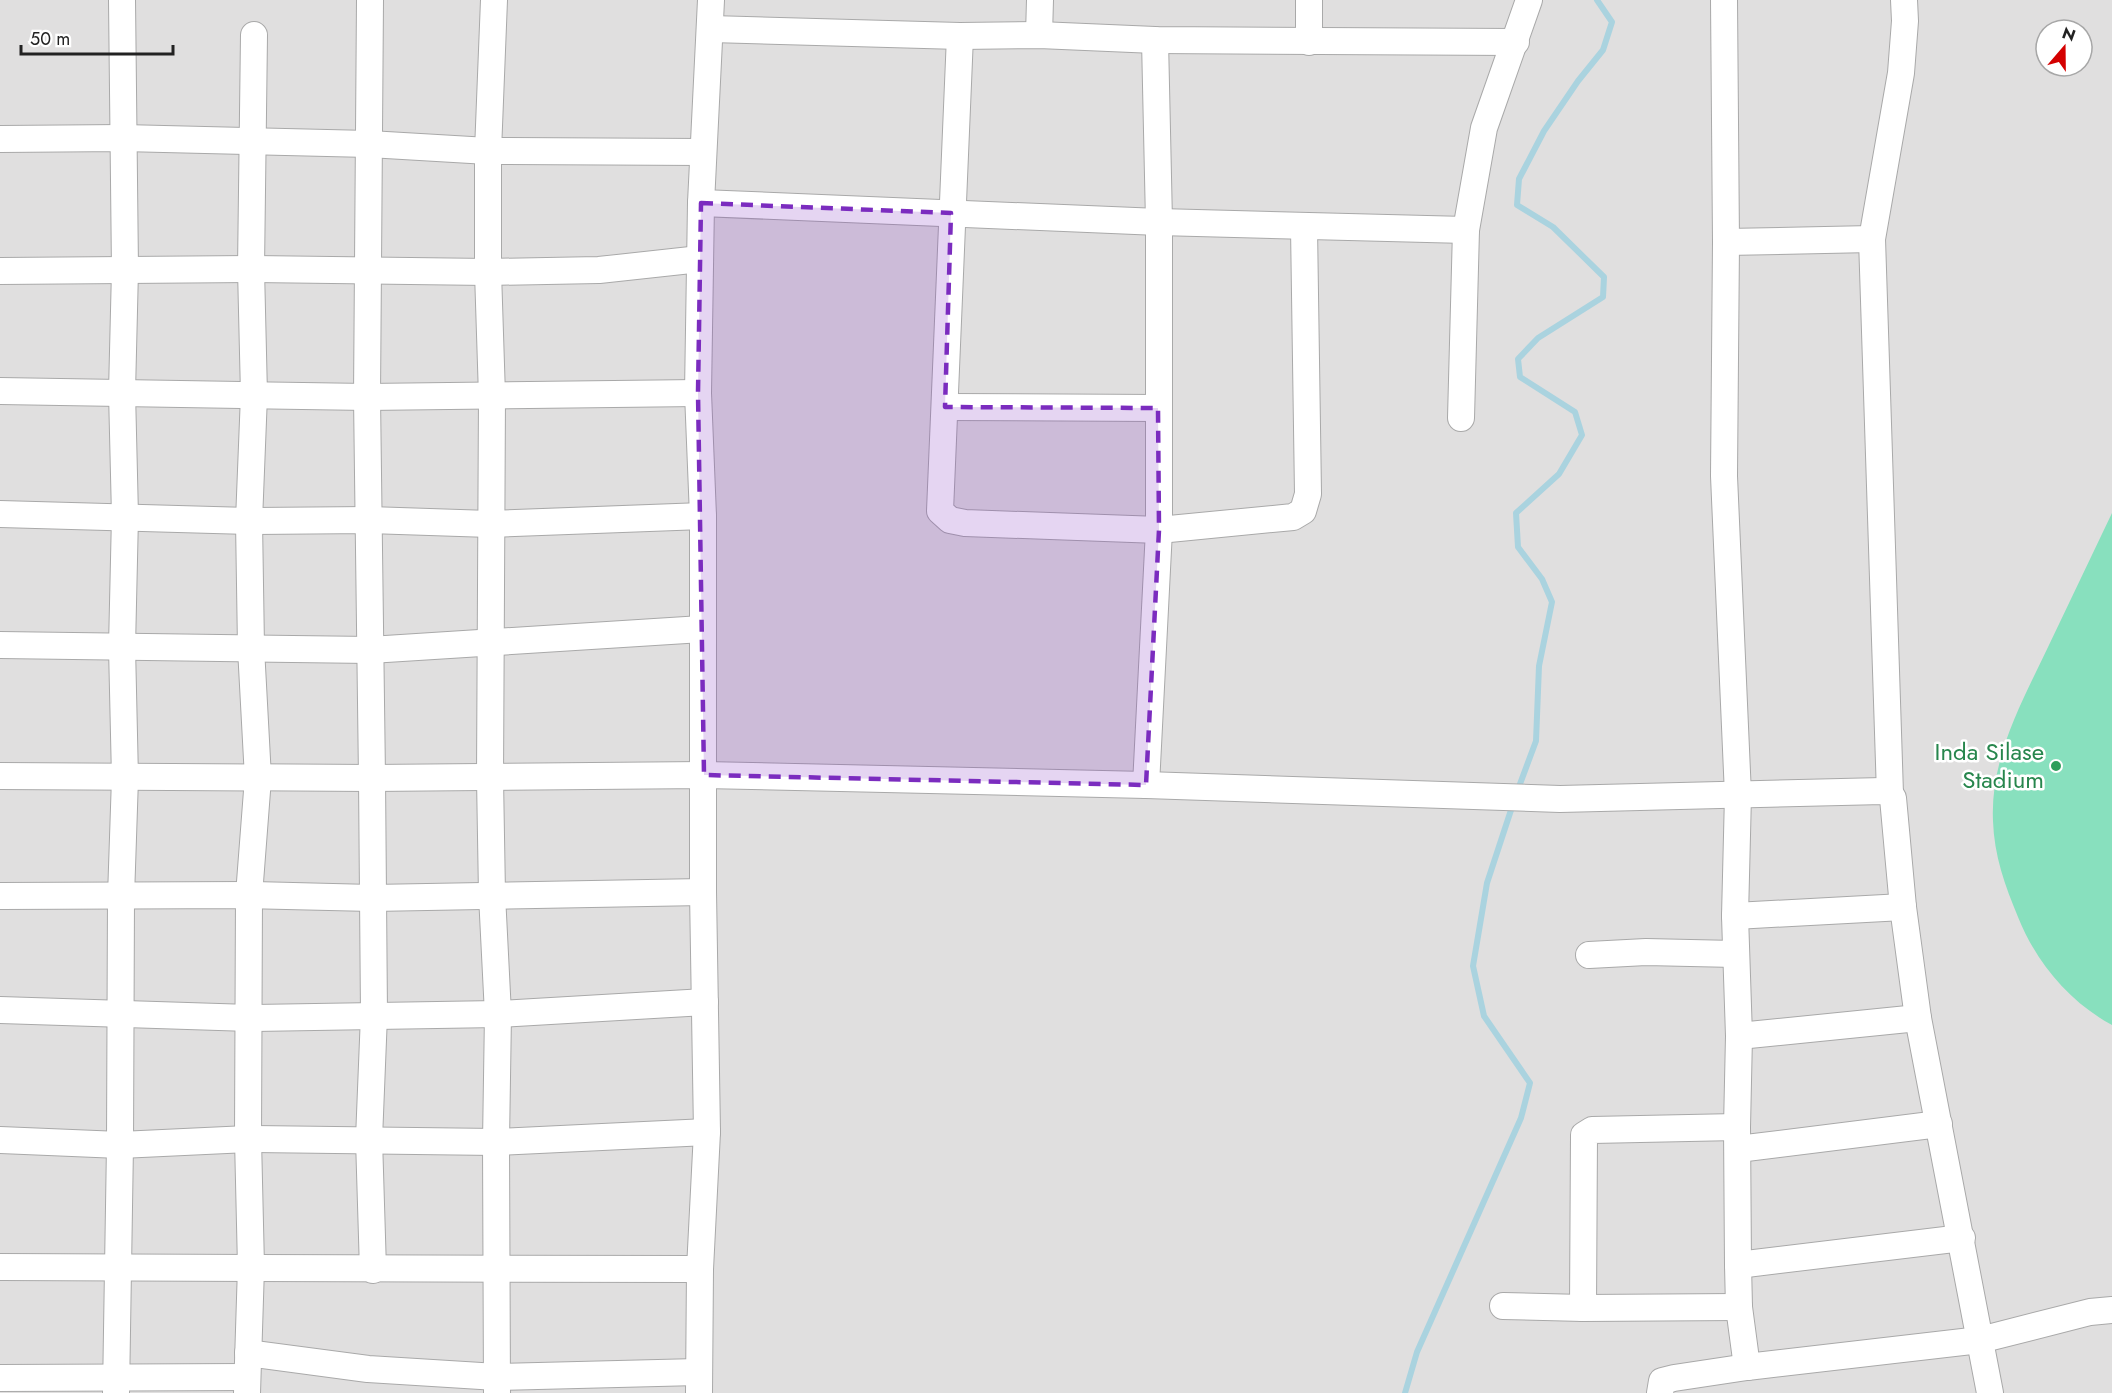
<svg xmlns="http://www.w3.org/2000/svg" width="2112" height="1393" font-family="Jost,sans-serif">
	<rect width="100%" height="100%" fill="#f2efe9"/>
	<path fill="#e0dfdf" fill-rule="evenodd" d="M 0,0 L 2112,0 L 2112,1393 L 0,1393 ZM 2046,30 L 2082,30 L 2082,66 L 2046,66 Z"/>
	<path fill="#88e0be" d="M 2112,513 L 2112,1025 C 2069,1002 2036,962 2018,917 C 2005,886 1994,855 1993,821 C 1990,757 2023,700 2049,645 C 2070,601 2091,557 2112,513 Z"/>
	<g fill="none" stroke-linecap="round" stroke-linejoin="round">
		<g stroke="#aad3df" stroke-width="6">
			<path d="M 1517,792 L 1536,741 L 1539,666 L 1552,602 L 1542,579 L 1518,547 L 1516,513 L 1559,474 L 1582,435 L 1575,412 L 1520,377 L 1518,359 L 1538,338 L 1603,297 L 1604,277 L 1553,227 L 1517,205 L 1519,179 L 1544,131 L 1578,81 L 1603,50 L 1612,22 L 1597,0"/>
			<path d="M 1405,1393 L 1417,1352 L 1521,1118 L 1530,1083 L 1484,1016 L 1473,966 L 1487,883 L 1513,804"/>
		</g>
		<g stroke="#a9a9a9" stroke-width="28">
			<g id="minor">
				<path d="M 370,0 L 367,397 L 372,778 L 374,1015 L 369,1139 L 373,1270"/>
				<path d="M 494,0 L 488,151 L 488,272 L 492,396 L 490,778 L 492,895 L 498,1014 L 496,1142 L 497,1393"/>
				<path d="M 1724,0 L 1726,242 L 1724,476 L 1738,795 L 1735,916 L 1739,1036 L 1737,1127 L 1738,1265 L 1739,1307 L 1747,1367"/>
				<path d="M 711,29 L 960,36 L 1039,35 L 1155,40 L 1516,42"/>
				<path d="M 1039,35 L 1040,0"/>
				<path d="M 960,36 L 940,511 L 950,520 L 965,523 L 1159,530 L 1293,517 L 1303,511 L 1308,494 L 1304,227"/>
				<path d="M 1309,42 L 1309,0"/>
				<path d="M 0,139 L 123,138 L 369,144 L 488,151 L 703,152"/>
				<path d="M 701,203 L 1159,222 L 1466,230"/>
				<path d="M 1726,242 L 1872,239"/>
				<path d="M 0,271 L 251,269 L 488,272 L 599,270 L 700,259"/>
				<path d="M 0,391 L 367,397 L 698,393"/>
				<path d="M 945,407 L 1158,408"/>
				<path d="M 1461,418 L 1466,230 L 1484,128 L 1529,0"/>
				<path d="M 0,514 L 249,521 L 369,520 L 490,524 L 703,516"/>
				<path d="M 0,645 L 370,650 L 702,629"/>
				<path d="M 0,776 L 372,778 L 704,775 L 1146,785 L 1560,799 L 1883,791 L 1890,794 L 1893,798 L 1903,907 L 1918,1018 L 1990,1393"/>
				<path d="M 1146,785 L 1159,530 L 1159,222 L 1155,40"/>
				<path d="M 1890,794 L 1872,239 L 1901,73 L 1905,21 L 1904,0"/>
				<path d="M 0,896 L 249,895 L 372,898 L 703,892"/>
				<path d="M 1735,916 L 1903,907"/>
				<path d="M 1589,955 L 1646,952 L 1735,954"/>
				<path d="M 0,1010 L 250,1018 L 498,1014 L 705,1002"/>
				<path d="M 1739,1036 L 1918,1018"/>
				<path d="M 0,1140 L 120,1145 L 248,1139 L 496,1142 L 707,1132"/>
				<path d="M 1738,1149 L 1939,1124"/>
				<path d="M 1738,1265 L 1962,1238"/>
				<path d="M 0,1267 C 233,1267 467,1270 700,1269"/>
				<path d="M 1503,1306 L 1583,1308 L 1739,1307"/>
				<path d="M 1583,1308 L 1584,1135 L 1592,1130 L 1737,1127"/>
				<path d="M 248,1353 L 368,1369 L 497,1377 L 698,1372"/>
				<path d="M 0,1378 L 247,1377"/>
				<path d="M 116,1393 L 120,1145 L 121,897 L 125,778 L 122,647 L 125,516 L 122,392 L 125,270 L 122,0"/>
				<path d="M 247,1393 L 251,1267 L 248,1139 L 249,895 L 258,778 L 251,648 L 249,521 L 254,395 L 251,269 L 254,35"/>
				<path d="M 699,1393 L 700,1269 L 707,1132 L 703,892 L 703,516 L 698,393 L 701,203 L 711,0"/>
				<path d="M 1660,1393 L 1662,1381 L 1674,1378 L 1747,1367 L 1980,1340 L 2090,1312 L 2112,1310"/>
			</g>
		</g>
		<use href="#minor" stroke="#fff" stroke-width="26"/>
	</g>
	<path fill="#7b2cbf" fill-opacity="0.2" stroke="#7b2cbf" stroke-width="4.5" stroke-dasharray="12 8" stroke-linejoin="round" d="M 701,203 L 951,213 L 945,407 L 1158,408 L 1159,530 L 1146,785 L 704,775 L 698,393 Z"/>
	<circle fill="#2e9e5b" stroke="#fff" stroke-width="2" cx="2056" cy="766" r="6"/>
	<g text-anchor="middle" stroke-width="5" stroke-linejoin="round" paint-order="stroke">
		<g font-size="24" fill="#27864d" stroke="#fff" text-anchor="end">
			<text x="2044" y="760">Inda Silase<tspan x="2044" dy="28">Stadium</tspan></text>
		</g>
	</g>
	<g transform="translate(2064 48) rotate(20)"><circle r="28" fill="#ffffff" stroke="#a7a7a7" stroke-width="1.5"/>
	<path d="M0-4.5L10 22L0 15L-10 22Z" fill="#d40000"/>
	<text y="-9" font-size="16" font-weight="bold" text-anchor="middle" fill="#222222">N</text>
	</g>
	<path d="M21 45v9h152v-9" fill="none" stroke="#222222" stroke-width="3"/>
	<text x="30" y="45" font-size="18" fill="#222222" stroke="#ffffff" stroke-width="4.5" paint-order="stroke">50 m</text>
</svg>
